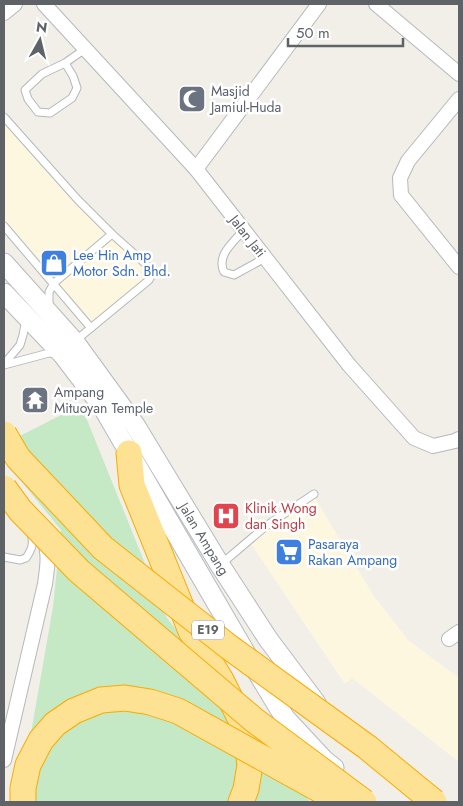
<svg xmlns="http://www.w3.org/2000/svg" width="463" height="806" font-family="Jost,sans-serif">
	<rect width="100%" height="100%" fill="#f1efe8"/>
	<g fill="#fef7e0">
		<path d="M 4,122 L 82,209 L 145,269 L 148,273 L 146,278 L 92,322 L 4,220 Z"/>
		<path d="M 315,498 L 374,596 L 408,640 L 459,678 L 459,762 L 352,678 L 345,684 L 251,544 L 267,530 Z"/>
	</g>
	<path fill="#c5e8c5" d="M 81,405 L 167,618 L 310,802 L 19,802 L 53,607 L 61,530 L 4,460 L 4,444 Z"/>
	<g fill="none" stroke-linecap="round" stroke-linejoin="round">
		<g stroke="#b5b8bc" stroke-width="9">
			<g id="service">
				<path d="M 65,63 L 73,76 L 77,88 L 72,98 L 50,113 L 38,112 L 28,99 L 25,90 L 42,74 L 65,63 L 85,49"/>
				<path d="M 4,117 L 78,200 L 112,234 L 149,267 L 152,274 L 149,280 L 75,341"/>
				<path d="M 4,226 L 91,328"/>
				<path d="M 244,230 C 233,242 216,256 224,272 L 234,275 L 265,258"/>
				<path d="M 49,308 L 49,292 L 54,283 L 112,234"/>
				<path d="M 4,364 L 20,345 L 23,335 L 26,319"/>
				<path d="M 4,365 L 49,353 L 58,354"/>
				<path d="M 4,557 L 20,560 L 26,558 C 32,549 34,544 31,533"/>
				<path d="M 220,565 L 266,526 L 314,494"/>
			</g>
		</g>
		<g stroke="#b5b8bc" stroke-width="16">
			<g id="minor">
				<path d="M 44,4 L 196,169 L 349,365 L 414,438 L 433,446 L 455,441 L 459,439"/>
				<path d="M 376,4 L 459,74"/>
				<path d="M 4,13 L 15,4"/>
				<path d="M 459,99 L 408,161 L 400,178 L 401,195 L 459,267"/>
				<path d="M 196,169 L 319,4"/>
				<path d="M 449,639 L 459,632"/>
				<path d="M 4,760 L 45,584 C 47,569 50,554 44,540"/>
			</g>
		</g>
		<g stroke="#b6babf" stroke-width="21">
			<g id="secondary">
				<path id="s1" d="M 4,263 L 74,341 L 135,425 L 220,565 L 268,639 L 316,703"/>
				<path d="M 4,293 L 63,355 L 102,406 L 245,652 L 285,718 L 324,760 L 334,768"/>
			</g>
		</g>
		<g stroke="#f9ab00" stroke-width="27">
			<path id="motorway" d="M 129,453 L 132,485 L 191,631 L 221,680 L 245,728 L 250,765 L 246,789 L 241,802"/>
		</g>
		<use href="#service" stroke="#fff" stroke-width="7"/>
		<use href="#minor" stroke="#fff" stroke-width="14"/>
		<use href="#secondary" stroke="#fff" stroke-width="19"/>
		<use href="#motorway" stroke="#fde293" stroke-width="25"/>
		<g stroke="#f9ab00" stroke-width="27" stroke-linecap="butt">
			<g id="motorway-bridge">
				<path d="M 4,434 L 18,458 L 103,548 L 229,647 L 367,747 L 434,802"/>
				<path d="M 4,488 L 20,510 L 79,571 L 254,720 L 364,802"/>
				<path d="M 23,802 L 23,788 L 28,765 L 41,740 L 55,724 L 74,711 L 101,700 L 125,698 L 150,702 L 178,711 L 342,802"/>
			</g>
		</g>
		<use href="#motorway-bridge" stroke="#fde293" stroke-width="25"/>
	</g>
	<defs>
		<g id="mosque-square" transform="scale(1.4375)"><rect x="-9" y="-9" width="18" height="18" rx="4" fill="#6b7280" stroke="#fff"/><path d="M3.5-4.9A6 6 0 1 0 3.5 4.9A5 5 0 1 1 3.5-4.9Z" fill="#fff"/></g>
		<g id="shop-square" transform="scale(1.4375)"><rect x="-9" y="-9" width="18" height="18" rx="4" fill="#3f7fe0" stroke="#fff"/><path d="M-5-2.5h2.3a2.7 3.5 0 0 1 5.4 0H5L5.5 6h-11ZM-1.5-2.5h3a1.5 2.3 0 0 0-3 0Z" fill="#fff"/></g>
		<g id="temple-square" transform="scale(1.4375)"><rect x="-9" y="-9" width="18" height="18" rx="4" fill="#6b7280" stroke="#fff"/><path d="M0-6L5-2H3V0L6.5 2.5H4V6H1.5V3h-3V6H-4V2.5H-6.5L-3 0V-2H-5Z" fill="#fff"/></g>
		<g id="hospital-square" transform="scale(1.4375)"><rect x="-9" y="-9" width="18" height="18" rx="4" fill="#e0444e" stroke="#fff"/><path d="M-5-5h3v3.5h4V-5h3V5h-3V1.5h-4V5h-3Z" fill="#fff"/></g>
		<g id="supermarket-square" transform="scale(1.4375)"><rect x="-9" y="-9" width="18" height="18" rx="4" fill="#3f7fe0" stroke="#fff"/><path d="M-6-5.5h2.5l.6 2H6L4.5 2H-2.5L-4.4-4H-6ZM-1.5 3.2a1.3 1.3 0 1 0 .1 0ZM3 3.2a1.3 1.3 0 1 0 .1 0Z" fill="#fff"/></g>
	</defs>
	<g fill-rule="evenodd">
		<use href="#mosque-square" x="192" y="99"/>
		<use href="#shop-square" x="54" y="263"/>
		<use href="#temple-square" x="35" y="400"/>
		<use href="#hospital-square" x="226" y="516"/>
		<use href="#supermarket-square" x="289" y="552"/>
	</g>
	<g text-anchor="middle" stroke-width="5" stroke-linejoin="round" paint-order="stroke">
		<rect fill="#fff" stroke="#8f9295" stroke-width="1" x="192" y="620.5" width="32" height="19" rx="4"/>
		<g font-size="12" font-weight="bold" fill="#5f6368">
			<text x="208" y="634">E19</text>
		</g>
		<g font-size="14" fill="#5b616d" stroke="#fff" text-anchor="start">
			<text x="211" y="96">Masjid<tspan x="211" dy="16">Jamiul-Huda</tspan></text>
			<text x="54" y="397">Ampang<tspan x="54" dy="16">Mituoyan Temple</tspan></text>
		</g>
		<g font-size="14" fill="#5f6368" stroke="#fff">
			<text transform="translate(248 236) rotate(52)" y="5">Jalan Jati</text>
			<text dy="5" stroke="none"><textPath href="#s1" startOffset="342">Jalan Ampang</textPath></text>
		</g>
		<g font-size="14" fill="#366cbe" stroke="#fff" text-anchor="start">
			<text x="73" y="260">Lee Hin Amp<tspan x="73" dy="16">Motor Sdn. Bhd.</tspan></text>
			<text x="308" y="549">Pasaraya<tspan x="308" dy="16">Rakan Ampang</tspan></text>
		</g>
		<g font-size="14" fill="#be3a42" stroke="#fff" text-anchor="start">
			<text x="245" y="513">Klinik Wong<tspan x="245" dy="16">dan Singh</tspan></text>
		</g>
	</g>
	<rect width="463" height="806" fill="none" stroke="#5f6368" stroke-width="10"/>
	<g transform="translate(40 40) rotate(8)" stroke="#ffffff" stroke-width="4" paint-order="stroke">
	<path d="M0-4L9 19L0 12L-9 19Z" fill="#5f6368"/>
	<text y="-8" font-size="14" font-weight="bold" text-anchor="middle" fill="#5f6368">N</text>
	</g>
	<path d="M288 38v8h115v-8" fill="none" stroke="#5f6368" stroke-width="2.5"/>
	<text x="296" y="38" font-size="15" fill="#5f6368" stroke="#ffffff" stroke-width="4" paint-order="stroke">50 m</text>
</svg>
